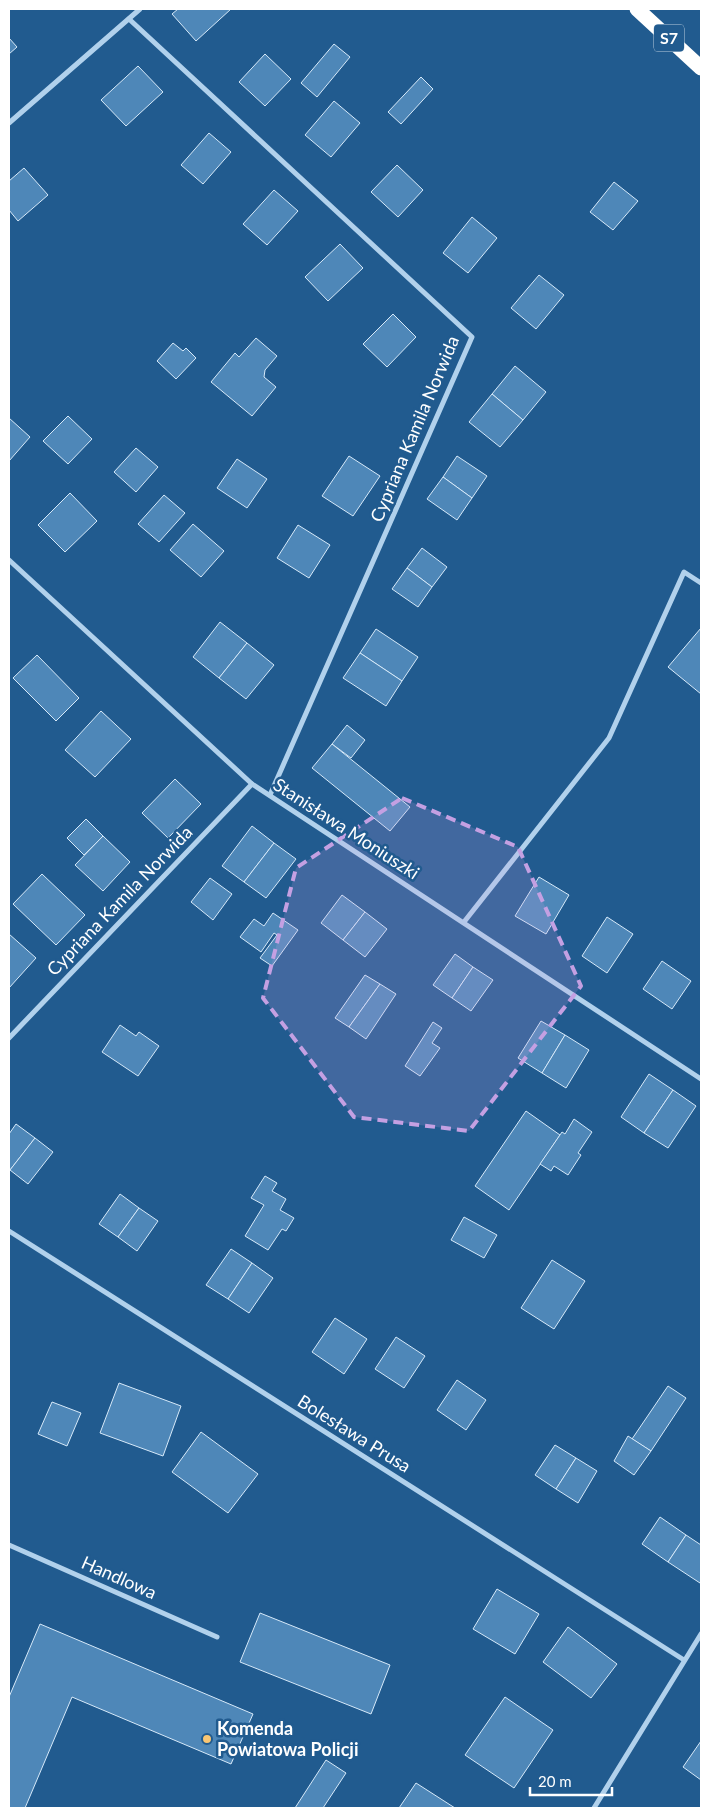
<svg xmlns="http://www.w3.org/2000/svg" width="710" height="1817" font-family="Lato,sans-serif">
	<rect width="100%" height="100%" fill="#215b8f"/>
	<g fill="#4e87b8" stroke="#d6e9f9">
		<path d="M 178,9 L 231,9 L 196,41 L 172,14 Z"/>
		<path d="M 9,38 L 17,47 L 9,54 Z"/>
		<path d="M 334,44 L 350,57 L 317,97 L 301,83 Z"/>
		<path d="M 265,54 L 291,79 L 265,106 L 239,82 Z"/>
		<path d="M 138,66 L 163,92 L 126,126 L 101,100 Z"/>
		<path d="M 421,77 L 433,89 L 401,124 L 388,112 Z"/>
		<path d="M 334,101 L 360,123 L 331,157 L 305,135 Z"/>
		<path d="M 209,133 L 231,152 L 203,184 L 181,165 Z"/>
		<path d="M 397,165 L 423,190 L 398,217 L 371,192 Z"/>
		<path d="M 24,168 L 48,195 L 18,221 L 9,210 L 9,181 Z"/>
		<path d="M 614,182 L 638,201 L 613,230 L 590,212 Z"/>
		<path d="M 274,190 L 298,211 L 267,245 L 243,224 Z"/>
		<path d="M 472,217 L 497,238 L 468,273 L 443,253 Z"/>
		<path d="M 340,244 L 363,268 L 328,301 L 305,277 Z"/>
		<path d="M 539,275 L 564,295 L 536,329 L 511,308 Z"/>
		<path d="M 393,314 L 416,337 L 387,367 L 363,344 Z"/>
		<path d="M 256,338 L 277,356 L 265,370 L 264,377 L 276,387 L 252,416 L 211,382 L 235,353 L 239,357 Z"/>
		<path d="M 173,343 L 183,351 L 186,348 L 196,358 L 176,379 L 157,361 Z"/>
		<path d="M 515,366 L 546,392 L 523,420 L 492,394 Z"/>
		<path d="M 492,394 L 523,420 L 500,447 L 469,422 Z"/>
		<path d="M 68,416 L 92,439 L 68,464 L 43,441 Z"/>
		<path d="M 9,418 L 30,437 L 9,461 Z"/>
		<path d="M 136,448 L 158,467 L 136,492 L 114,472 Z"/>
		<path d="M 349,456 L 380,476 L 353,516 L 322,496 Z"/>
		<path d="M 457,456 L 487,476 L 472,498 L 443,477 Z"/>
		<path d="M 237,459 L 267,479 L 247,508 L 217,488 Z"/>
		<path d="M 443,477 L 472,498 L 457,520 L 427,499 Z"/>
		<path d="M 70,493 L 97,521 L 65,552 L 38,525 Z"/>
		<path d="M 164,495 L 185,513 L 159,542 L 138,524 Z"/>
		<path d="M 193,524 L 224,551 L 201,577 L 170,550 Z"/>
		<path d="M 298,525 L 330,545 L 309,578 L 277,558 Z"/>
		<path d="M 422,548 L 447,567 L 432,587 L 407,568 Z"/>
		<path d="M 407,568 L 432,587 L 418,607 L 392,589 Z"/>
		<path d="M 220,622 L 247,643 L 219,678 L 193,657 Z"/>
		<path d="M 701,628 L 701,694 L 668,667 Z"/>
		<path d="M 376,629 L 418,657 L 402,681 L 360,653 Z"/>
		<path d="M 247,643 L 274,665 L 246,699 L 219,678 Z"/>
		<path d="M 360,653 L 402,681 L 386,706 L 343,678 Z"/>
		<path d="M 37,655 L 79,698 L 56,721 L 13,678 Z"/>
		<path d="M 101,711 L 131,739 L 95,777 L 65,750 Z"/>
		<path d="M 347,725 L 365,740 L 351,758 L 332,744 Z"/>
		<path d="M 332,744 L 410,807 L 390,831 L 312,768 Z"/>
		<path d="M 175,779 L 201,804 L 168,838 L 142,813 Z"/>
		<path d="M 86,819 L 103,836 L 84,855 L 67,838 Z"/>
		<path d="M 252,826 L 274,843 L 244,882 L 222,866 Z"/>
		<path d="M 103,836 L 130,862 L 103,891 L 75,865 Z"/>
		<path d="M 274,843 L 296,859 L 266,898 L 244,882 Z"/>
		<path d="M 42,874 L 85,915 L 56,945 L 13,904 Z"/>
		<path d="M 539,877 L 569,895 L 546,934 L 515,916 Z"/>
		<path d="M 210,878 L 232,894 L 213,920 L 191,902 Z"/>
		<path d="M 342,895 L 365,912 L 343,940 L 321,923 Z"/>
		<path d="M 365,912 L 387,929 L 365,957 L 343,940 Z"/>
		<path d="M 273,913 L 298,930 L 272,966 L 260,958 L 277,935 L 274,933 L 261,952 L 240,937 L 254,919 L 264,926 Z"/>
		<path d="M 607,917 L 633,934 L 607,973 L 582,956 Z"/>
		<path d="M 9,934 L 36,958 L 9,988 Z"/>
		<path d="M 455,954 L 473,967 L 452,998 L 433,985 Z"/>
		<path d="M 662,961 L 691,981 L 672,1009 L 643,989 Z"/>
		<path d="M 473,967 L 493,980 L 471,1011 L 452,998 Z"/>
		<path d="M 365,975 L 380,984 L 349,1027 L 335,1018 Z"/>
		<path d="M 380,984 L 396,994 L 366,1039 L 349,1027 Z"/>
		<path d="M 541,1021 L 565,1035 L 542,1073 L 518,1058 Z"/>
		<path d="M 433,1022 L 442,1028 L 432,1043 L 440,1048 L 420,1076 L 405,1066 Z"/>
		<path d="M 120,1025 L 136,1036 L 139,1032 L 159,1046 L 138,1076 L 102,1052 Z"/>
		<path d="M 565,1035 L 589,1050 L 566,1088 L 542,1073 Z"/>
		<path d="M 649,1074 L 673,1090 L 644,1133 L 621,1117 Z"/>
		<path d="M 673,1090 L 696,1106 L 668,1148 L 644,1133 Z"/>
		<path d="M 526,1111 L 560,1135 L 509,1210 L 475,1186 Z"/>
		<path d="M 574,1119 L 592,1132 L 578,1153 L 581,1155 L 568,1175 L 554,1166 L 551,1171 L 540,1164 L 562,1132 L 565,1134 Z"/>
		<path d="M 16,1124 L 35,1138 L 10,1170 L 9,1169 L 9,1134 Z"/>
		<path d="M 35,1138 L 53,1152 L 28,1184 L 10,1170 Z"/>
		<path d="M 265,1176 L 277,1183 L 272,1191 L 286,1199 L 280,1210 L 294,1218 L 286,1231 L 282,1229 L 268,1250 L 245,1236 L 264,1205 L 251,1198 Z"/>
		<path d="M 120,1194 L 139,1208 L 118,1237 L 99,1224 Z"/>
		<path d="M 139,1208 L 158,1221 L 137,1251 L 118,1237 Z"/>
		<path d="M 464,1217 L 497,1235 L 484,1258 L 451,1240 Z"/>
		<path d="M 231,1249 L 252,1263 L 228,1299 L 206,1285 Z"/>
		<path d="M 552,1260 L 585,1281 L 554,1329 L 521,1308 Z"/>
		<path d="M 252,1263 L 273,1278 L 249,1313 L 228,1299 Z"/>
		<path d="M 335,1318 L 367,1339 L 344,1374 L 312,1352 Z"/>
		<path d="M 396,1337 L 425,1356 L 404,1388 L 375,1369 Z"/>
		<path d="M 457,1380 L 486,1400 L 466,1430 L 437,1410 Z"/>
		<path d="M 119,1383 L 181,1406 L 163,1456 L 100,1433 Z"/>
		<path d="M 668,1386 L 686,1398 L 651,1451 L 632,1439 Z"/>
		<path d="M 52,1402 L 81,1413 L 67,1446 L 38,1434 Z"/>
		<path d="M 201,1432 L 258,1474 L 228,1513 L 172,1472 Z"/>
		<path d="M 628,1436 L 651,1451 L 634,1475 L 614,1461 Z"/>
		<path d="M 555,1445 L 576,1458 L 556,1489 L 535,1475 Z"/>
		<path d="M 576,1458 L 597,1471 L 578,1503 L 556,1489 Z"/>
		<path d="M 660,1517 L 686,1535 L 668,1562 L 642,1544 Z"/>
		<path d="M 686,1535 L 701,1545 L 701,1581 L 700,1583 L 668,1562 Z"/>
		<path d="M 497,1589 L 539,1614 L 515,1654 L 473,1629 Z"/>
		<path d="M 260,1613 L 390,1665 L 371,1714 L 240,1662 Z"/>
		<path d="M 40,1624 L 253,1714 L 231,1764 L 72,1697 L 25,1808 L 9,1808 L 9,1697 Z"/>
		<path d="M 568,1627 L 617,1664 L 591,1698 L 543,1662 Z"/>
		<path d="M 505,1697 L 553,1730 L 514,1788 L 465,1755 Z"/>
		<path d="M 701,1741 L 701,1780 L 683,1767 Z"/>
		<path d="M 326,1760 L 346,1773 L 323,1808 L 295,1808 Z"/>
		<path d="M 416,1783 L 455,1808 L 399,1808 Z"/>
	</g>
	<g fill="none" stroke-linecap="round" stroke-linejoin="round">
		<g stroke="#b1d1ec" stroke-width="5">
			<path d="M 129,19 L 472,337 L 270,795"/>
			<path d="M 9,123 L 140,9"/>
			<path d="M 9,560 L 252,784 L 701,1079"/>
			<path d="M 464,922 L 609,738 L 684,572 L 701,583"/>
			<path d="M 9,1038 L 252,784"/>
			<path d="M 9,1231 L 684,1660"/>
			<path d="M 9,1545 L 217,1637"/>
			<path d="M 594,1808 L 701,1634"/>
		</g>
		<path stroke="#fff" stroke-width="15" d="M 637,9 L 701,68"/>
	</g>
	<path fill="#c4a0e2" fill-opacity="0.2" stroke="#c4a0e2" stroke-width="4" stroke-dasharray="10 6" stroke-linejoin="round" d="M 402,798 L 518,847 L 581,986 L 469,1131 L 354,1117 L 263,998 L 296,868 Z"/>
	<circle fill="#f9c673" stroke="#215b8f" stroke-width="2" cx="207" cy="1739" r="5"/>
	<g text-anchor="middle" stroke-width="5" stroke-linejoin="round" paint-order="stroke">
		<rect fill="#215b8f" stroke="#bccedd" stroke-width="1" x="654" y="24.5" width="30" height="27" rx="4"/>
		<g font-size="16" font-weight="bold" fill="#fff">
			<text x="669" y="44">S7</text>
		</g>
		<g font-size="18" fill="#fff" stroke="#215b8f">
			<text transform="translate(415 429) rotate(-67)" y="6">Cypriana Kamila Norwida</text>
			<text transform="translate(346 829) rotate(33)" y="6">Stanisława Moniuszki</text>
			<text transform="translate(120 901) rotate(-46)" y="6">Cypriana Kamila Norwida</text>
			<text transform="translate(354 1434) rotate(32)" y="6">Bolesława Prusa</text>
			<text transform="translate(119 1578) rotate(24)" y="6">Handlowa</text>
		</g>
		<g font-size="18" font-weight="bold" fill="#fff" stroke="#215b8f" text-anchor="start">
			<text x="217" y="1735">Komenda<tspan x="217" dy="21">Powiatowa Policji</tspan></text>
		</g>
	</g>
	<rect width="710" height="1817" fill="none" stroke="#ffffff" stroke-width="20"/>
	<path d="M530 1787v8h82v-8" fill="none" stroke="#ffffff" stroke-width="2.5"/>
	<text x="538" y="1787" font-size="15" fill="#ffffff" stroke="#215b8f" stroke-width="4" paint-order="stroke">20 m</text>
</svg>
